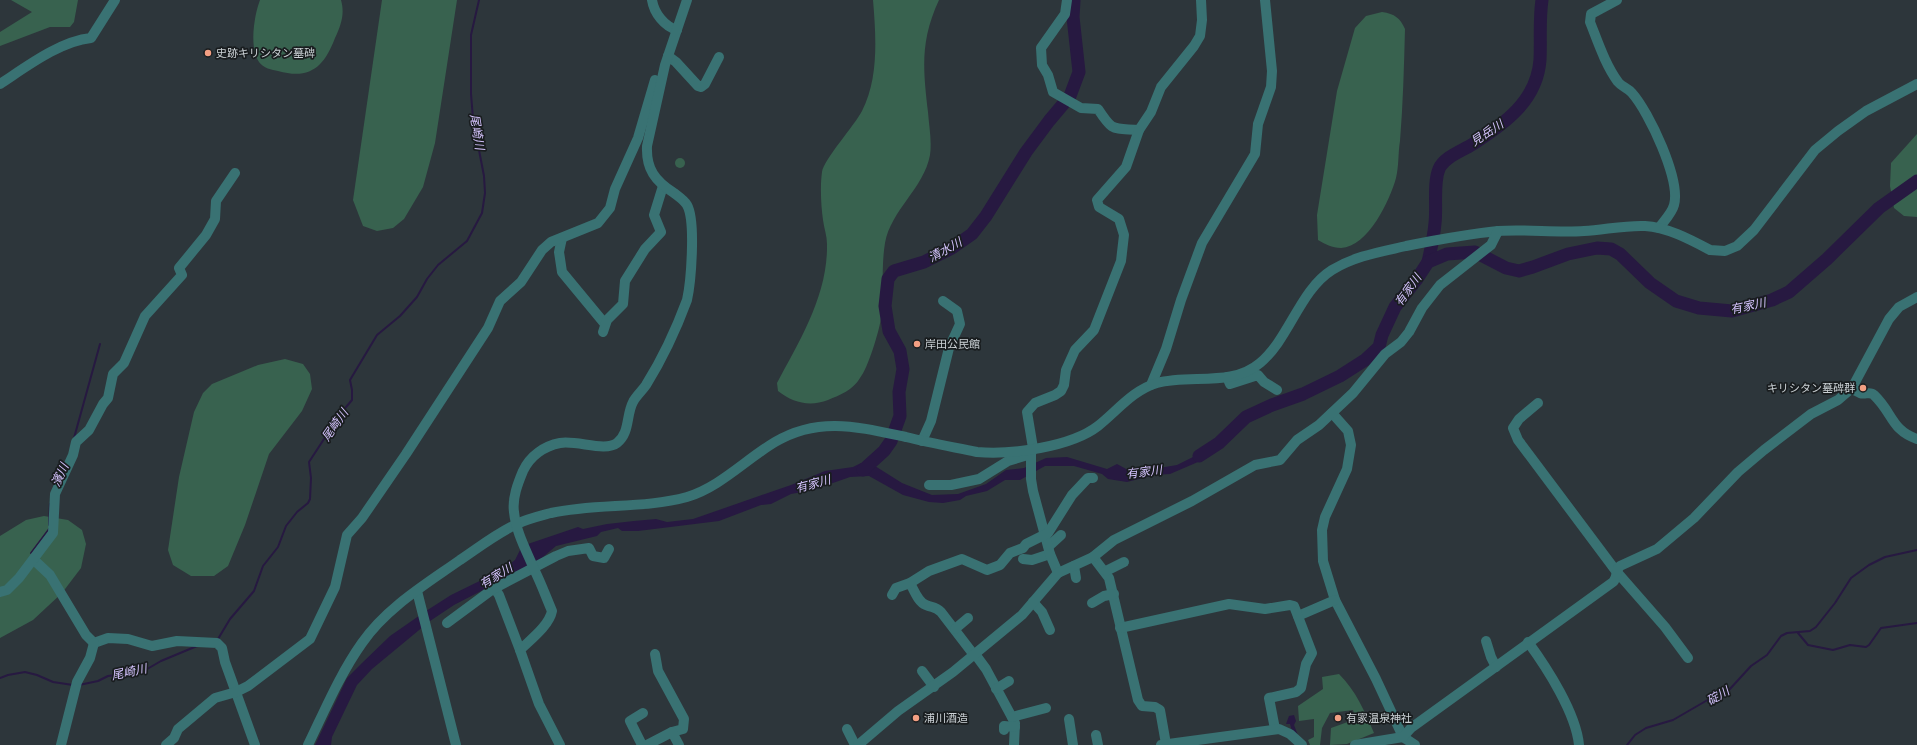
<svg xmlns="http://www.w3.org/2000/svg" width="1917" height="745" font-family="Signika,'Noto Sans JP',sans-serif">
	<rect width="100%" height="100%" fill="#2d363b"/>
	<g fill="#38624f">
		<path d="M 11,0 L 78,0 L 74,22 L 70,27 L 50,27 L 0,46 L 0,32 L 32,12 Z"/>
		<path d="M 260,0 L 341,0 C 345,14 341,25 335,38 C 324,67 310,80 278,71 C 272,70 263,68 259,62 C 249,47 254,16 260,0 Z"/>
		<path d="M 382,0 L 457,0 L 435,143 L 423,187 L 404,219 L 393,228 L 377,231 L 363,226 L 353,200 Z"/>
		<path d="M 873,0 L 939,0 C 920,41 923,69 928,112 C 929,126 932,141 930,155 C 924,188 891,210 885,243 C 881,267 884,294 881,318 C 879,332 868,368 860,378 C 853,390 840,395 828,400 C 810,407 793,403 778,391 L 777,383 C 800,340 828,295 827,244 C 827,236 824,228 823,220 C 821,206 820,186 822,172 C 824,159 855,125 862,111 C 879,78 876,36 873,0 Z"/>
		<path d="M 1382,12 C 1395,14 1400,18 1405,29 C 1404,67 1403,104 1400,141 C 1398,153 1399,166 1396,178 C 1390,200 1368,247 1341,248 C 1332,248 1325,244 1318,240 L 1317,215 L 1337,91 L 1355,28 L 1366,16 Z"/>
		<path d="M 1917,134 L 1917,217 L 1904,216 L 1894,208 L 1890,186 L 1891,163 Z"/>
		<circle cx="680" cy="163" r="5"/>
		<path d="M 285,359 L 303,364 L 310,374 L 312,389 L 302,411 L 269,454 L 245,525 L 228,566 L 214,576 L 191,576 L 173,565 L 168,550 L 179,477 L 194,412 L 203,393 L 212,384 L 258,365 Z"/>
		<path d="M 44,516 L 68,520 L 82,530 L 86,544 L 81,568 L 62,593 L 33,620 L 0,638 L 0,536 L 26,520 Z"/>
		<path d="M 1339,674 C 1356,691 1364,710 1374,733 L 1347,744 L 1330,745 L 1331,728 L 1356,719 L 1353,710 L 1330,713 L 1322,728 L 1320,745 L 1310,745 L 1308,740 L 1314,737 L 1314,719 L 1299,721 L 1298,706 L 1323,689 L 1322,677 Z"/>
	</g>
	<g fill="#271941">
		<path d="M 1221,443 L 1198,462 L 1170,474 L 1155,475 L 1127,482 L 1108,479 L 1102,474 L 1074,466 L 1045,466 L 1020,480 L 1005,480 L 987,491 L 966,496 L 960,500 L 943,503 L 929,502 L 903,495 L 869,476 L 850,477 L 813,490 L 791,494 L 771,504 L 761,505 L 719,521 L 638,531 L 622,531 L 618,528 L 601,532 L 597,536 L 556,546 L 537,562 L 454,605 L 430,621 L 372,669 L 357,685 L 332,737 L 331,745 L 315,745 L 347,678 L 362,663 L 390,636 L 426,611 L 451,595 L 500,571 L 515,560 L 522,546 L 578,527 L 583,529 L 607,524 L 634,521 L 656,519 L 667,522 L 693,519 L 791,485 L 825,471 L 853,467 L 861,463 L 875,466 L 902,483 L 932,495 L 958,494 L 986,484 L 1006,470 L 1024,468 L 1046,458 L 1067,457 L 1107,469 L 1117,464 L 1128,470 L 1153,469 L 1177,465 Z"/>
		<path d="M 1294,715 L 1296,721 L 1294,725 L 1299,738 L 1292,731 L 1290,724 L 1286,724 L 1289,716 Z"/>
	</g>
	<g fill="none" stroke-linecap="round" stroke-linejoin="round">
		<g stroke="#271941" stroke-width="2">
			<path d="M 74,438 L 100,344"/>
			<path d="M 49,525 L 50,504"/>
			<path d="M 31,553 L 49,529"/>
			<path d="M 1798,633 L 1808,645 L 1833,650 L 1850,645 L 1866,647 L 1869,645 L 1881,628 L 1917,623"/>
			<path d="M 218,639 L 230,619 L 254,591 L 263,566 L 278,547 L 286,526 L 297,512 L 308,503 L 310,499 L 311,478 L 309,462 L 341,413 L 352,400 L 352,390 L 350,380 L 377,335 L 400,316 L 417,297 L 427,279 L 438,265 L 467,241 L 482,213 L 485,193 L 484,176 L 473,119 L 471,94 L 471,35 L 479,0"/>
			<path d="M 0,678 L 8,675 L 25,672 L 37,675 L 53,682 L 73,685"/>
			<path d="M 79,685 L 98,681 L 108,676 L 142,672 L 161,661 L 197,646"/>
			<path d="M 1627,745 L 1635,735 L 1646,728 L 1673,720 L 1711,698 L 1729,690 L 1751,666 L 1767,655 L 1781,636 L 1787,633 L 1810,631 L 1816,627 L 1835,603 L 1851,578 L 1869,565 L 1885,557 L 1917,550"/>
		</g>
		<g stroke="#271941" stroke-width="13">
			<path d="M 1428,262 C 1431,249 1434,236 1435,223 C 1437,208 1433,183 1439,169 C 1444,157 1462,151 1473,144 C 1504,124 1537,101 1540,60 C 1541,40 1539,20 1542,0"/>
			<path d="M 1199,456 L 1219,443 L 1246,417 L 1272,405 L 1303,394 L 1340,376 L 1365,360 L 1379,347 L 1382,335 L 1395,307 L 1417,279 L 1428,262 L 1447,254 L 1475,252 L 1506,268 L 1519,271 L 1533,267 L 1568,254 L 1597,248 L 1611,249 L 1620,254 L 1650,283 L 1676,301 L 1699,308 L 1732,311 L 1772,300 L 1789,292 L 1827,259 L 1879,208 L 1917,181"/>
			<path d="M 863,470 L 884,451 L 891,441 L 900,416 L 899,392 L 903,369 L 900,351 L 889,331 L 885,306 L 888,279 L 894,271 L 924,262 L 952,248 L 972,234 L 986,216 L 1026,152 L 1049,121 L 1070,96 L 1079,72 L 1073,17 L 1074,0"/>
		</g>
		<g stroke="#397273" stroke-width="10">
			<path d="M 652,0 C 654,13 664,26 677,30"/>
			<path d="M 1067,0 L 1065,14 L 1041,48 L 1042,65 L 1048,75 L 1053,92 L 1081,108 L 1098,109 C 1113,132 1112,128 1139,130"/>
			<path d="M 1617,0 L 1591,14 L 1590,22 C 1598,42 1605,64 1618,82 C 1622,87 1628,88 1632,93 C 1649,112 1681,180 1674,205 C 1672,213 1664,221 1659,228"/>
			<path d="M 668,56 L 676,62 L 698,86 L 701,87 L 705,84 L 719,57"/>
			<path d="M 0,84 C 26,67 60,41 91,38 L 115,0"/>
			<path d="M 562,238 L 559,252 L 562,272 L 605,324"/>
			<path d="M 603,332 L 607,320 L 623,304 L 625,281 L 645,249 L 661,232 L 654,215 L 663,186"/>
			<path d="M 1227,377 L 1230,384 L 1258,375 L 1264,382 L 1277,390"/>
			<path d="M 1151,385 L 1166,349 L 1181,300 L 1202,243 L 1255,154 L 1258,124 L 1271,87 L 1272,71 L 1265,0"/>
			<path d="M 1852,388 C 1854,390 1857,392 1860,393 C 1865,395 1870,391 1874,395 C 1893,413 1891,430 1917,439"/>
			<path d="M 1538,403 L 1519,419 L 1513,428 L 1518,440 L 1616,571 L 1665,627 L 1688,658"/>
			<path d="M 1332,413 L 1348,431 L 1351,445 L 1347,469 L 1325,517 L 1322,530 L 1323,561 L 1335,600 L 1376,679 L 1403,737 L 1415,745"/>
			<path d="M 922,441 L 931,421 L 949,348 L 960,324 L 957,311 L 943,301"/>
			<path d="M 929,485 L 951,485 L 979,479 L 1008,461 L 1031,454"/>
			<path d="M 1049,546 L 1061,535"/>
			<path d="M 1093,557 L 1109,578 L 1138,700 L 1142,706 L 1155,707 L 1160,710 L 1166,744"/>
			<path d="M 1023,559 L 1032,560 L 1050,554"/>
			<path d="M 34,560 L 50,575 L 86,635 L 94,643"/>
			<path d="M 1074,566 L 1076,578"/>
			<path d="M 1106,571 L 1124,562"/>
			<path d="M 1058,573 L 1050,554 L 1033,491 L 1031,479 L 1031,454 L 1033,448 L 1027,412 L 1035,403 L 1055,395 L 1061,391 L 1064,385 L 1066,370 L 1075,350 L 1094,330 L 1121,261 L 1124,235 L 1119,219 L 1099,207 L 1097,200 L 1126,167 L 1139,130 L 1151,112 L 1161,87 L 1194,46 L 1200,36 L 1202,20 L 1201,0"/>
			<path d="M 910,583 C 914,590 918,602 926,605 C 932,608 935,606 941,612 L 974,655"/>
			<path d="M 495,589 L 499,595 L 520,650"/>
			<path d="M 417,591 L 456,745"/>
			<path d="M 0,592 L 7,590 L 19,578 L 53,533 L 55,494 L 73,455 L 76,442 L 89,430 L 103,404 L 108,398 L 113,374 L 124,363 L 145,316 L 182,275 L 179,268 L 206,235 L 215,219 L 216,201 L 235,173"/>
			<path d="M 892,595 L 896,588 L 910,583 L 929,571 L 962,559 L 987,570 L 1000,565 L 1010,553 L 1023,548 L 1026,544 L 1048,533 L 1072,495 L 1088,478 L 1093,478"/>
			<path d="M 1033,602 L 1042,612 L 1050,630"/>
			<path d="M 1092,603 L 1104,596 L 1114,594"/>
			<path d="M 1298,616 L 1335,600"/>
			<path d="M 447,623 L 493,589 L 556,556 L 568,551 L 589,548 L 593,556 L 604,558 L 609,549"/>
			<path d="M 1120,628 L 1229,604 L 1265,609 L 1290,605 L 1294,606 L 1312,653 L 1306,664 L 1301,688 L 1296,692 L 1269,698 L 1275,729"/>
			<path d="M 955,629 L 968,618"/>
			<path d="M 1486,641 L 1491,657 L 1496,667"/>
			<path d="M 1528,642 C 1547,668 1576,713 1579,745"/>
			<path d="M 94,643 L 108,638 L 128,639 L 152,646 L 177,641 L 217,643 L 222,648 L 225,662 L 255,745"/>
			<path d="M 655,654 L 658,671 L 684,719 L 683,729 L 672,732"/>
			<path d="M 975,654 L 986,669 L 1015,723 L 1014,745"/>
			<path d="M 922,671 L 934,687"/>
			<path d="M 996,689 L 1009,681"/>
			<path d="M 1012,717 L 1046,708"/>
			<path d="M 1069,719 L 1073,745"/>
			<path d="M 847,729 L 855,745"/>
			<path d="M 1004,730 L 1004,726 L 1015,727"/>
			<path d="M 1096,735 L 1098,745"/>
			<path d="M 61,745 L 77,682 L 90,658 L 94,643"/>
			<path d="M 166,745 L 174,738 L 178,729 L 215,698 L 236,692 L 248,686 L 310,639 L 335,587 L 347,535 L 362,518 L 406,454 L 488,328 L 500,301 L 521,282 L 542,250 L 551,242 L 598,223 L 610,208 L 615,189 L 638,138 L 655,80"/>
			<path d="M 308,745 C 325,710 340,674 362,643 C 386,608 426,584 460,560 C 478,548 497,533 517,524 C 527,519 540,516 551,513 C 595,503 644,509 687,497 C 720,487 745,460 775,442 C 819,416 859,427 906,437 C 930,443 953,447 977,452 C 1011,455 1071,447 1098,426 C 1117,411 1133,390 1157,383 C 1191,374 1232,387 1260,363 C 1289,339 1300,290 1332,270 C 1355,256 1380,252 1406,246 C 1436,240 1467,234 1498,231 C 1527,229 1556,233 1584,231 C 1604,230 1625,225 1645,226 C 1667,227 1691,240 1710,250 L 1725,251 L 1737,246 L 1754,230 L 1815,150 L 1838,131 L 1866,111 L 1917,84"/>
			<path d="M 560,745 L 539,704 L 520,650 C 530,640 549,626 552,611 C 546,597 541,583 534,569 C 526,550 516,532 514,512 C 512,498 518,483 523,471 C 530,456 544,446 560,443 C 577,440 605,452 617,443 C 630,433 626,415 633,402 C 636,396 642,391 646,385 C 661,361 677,327 687,300 C 691,282 696,221 687,205 C 684,200 679,197 674,193 C 655,181 646,169 647,146 L 665,65 L 687,0"/>
			<path d="M 642,745 L 630,721 L 643,713"/>
			<path d="M 647,745 L 672,732 L 679,745"/>
			<path d="M 858,745 L 898,711 L 953,672 L 1022,615 L 1058,573 L 1093,557 L 1114,540 L 1192,501 L 1255,465 L 1280,460 L 1297,440 L 1319,425 L 1353,393 L 1385,354 L 1401,342 L 1409,332 L 1422,308 L 1440,285 L 1491,245 L 1498,231"/>
			<path d="M 1161,745 L 1279,729 L 1290,734 L 1302,745"/>
			<path d="M 1355,745 L 1403,737 L 1411,728 L 1613,582 C 1618,577 1615,571 1620,566 L 1657,549 L 1694,518 L 1738,472 L 1764,450 L 1811,414 L 1838,400 L 1852,388 L 1889,319 L 1899,307 L 1917,297"/>
		</g>
	</g>
	<g fill="#f39f83" stroke="#191d1f" stroke-width="1.5">
		<circle cx="208" cy="53" r="4"/>
		<circle cx="917" cy="344" r="4"/>
		<circle cx="1863" cy="388" r="4"/>
		<circle cx="916" cy="718" r="4"/>
		<circle cx="1338" cy="718" r="4"/>
	</g>
	<g text-anchor="middle" stroke-width="3.5" stroke-linejoin="round" paint-order="stroke">
		<g font-size="11" fill="#ccd2d6" stroke="#191d1f" text-anchor="start">
			<text x="216" y="57">史跡キリシタン墓碑</text>
			<text x="925" y="348">岸田公民館</text>
			<text x="1855" y="392" text-anchor="end">キリシタン墓碑群</text>
			<text x="924" y="722">浦川酒造</text>
			<text x="1346" y="722">有家温泉神社</text>
		</g>
		<g font-size="12" font-style="italic" fill="#d4c3fd" stroke="#191d1f">
			<text transform="translate(477 132) rotate(81)" y="4">尾崎川</text>
			<text transform="translate(1487 133) rotate(-33)" y="4">見岳川</text>
			<text transform="translate(945 250) rotate(-29)" y="4">清水川</text>
			<text transform="translate(1408 290) rotate(-54)" y="4">有家川</text>
			<text transform="translate(1748 306) rotate(-12)" y="4">有家川</text>
			<text transform="translate(335 425) rotate(-55)" y="4">尾崎川</text>
			<text transform="translate(1144 472) rotate(-7)" y="4">有家川</text>
			<text transform="translate(60 475) rotate(-66)" y="4">濱川</text>
			<text transform="translate(813 484) rotate(-15)" y="4">有家川</text>
			<text transform="translate(496 576) rotate(-31)" y="4">有家川</text>
			<text transform="translate(129 672) rotate(-12)" y="4">尾崎川</text>
			<text transform="translate(1718 696) rotate(-31)" y="4">碇川</text>
		</g>
	</g>
</svg>
